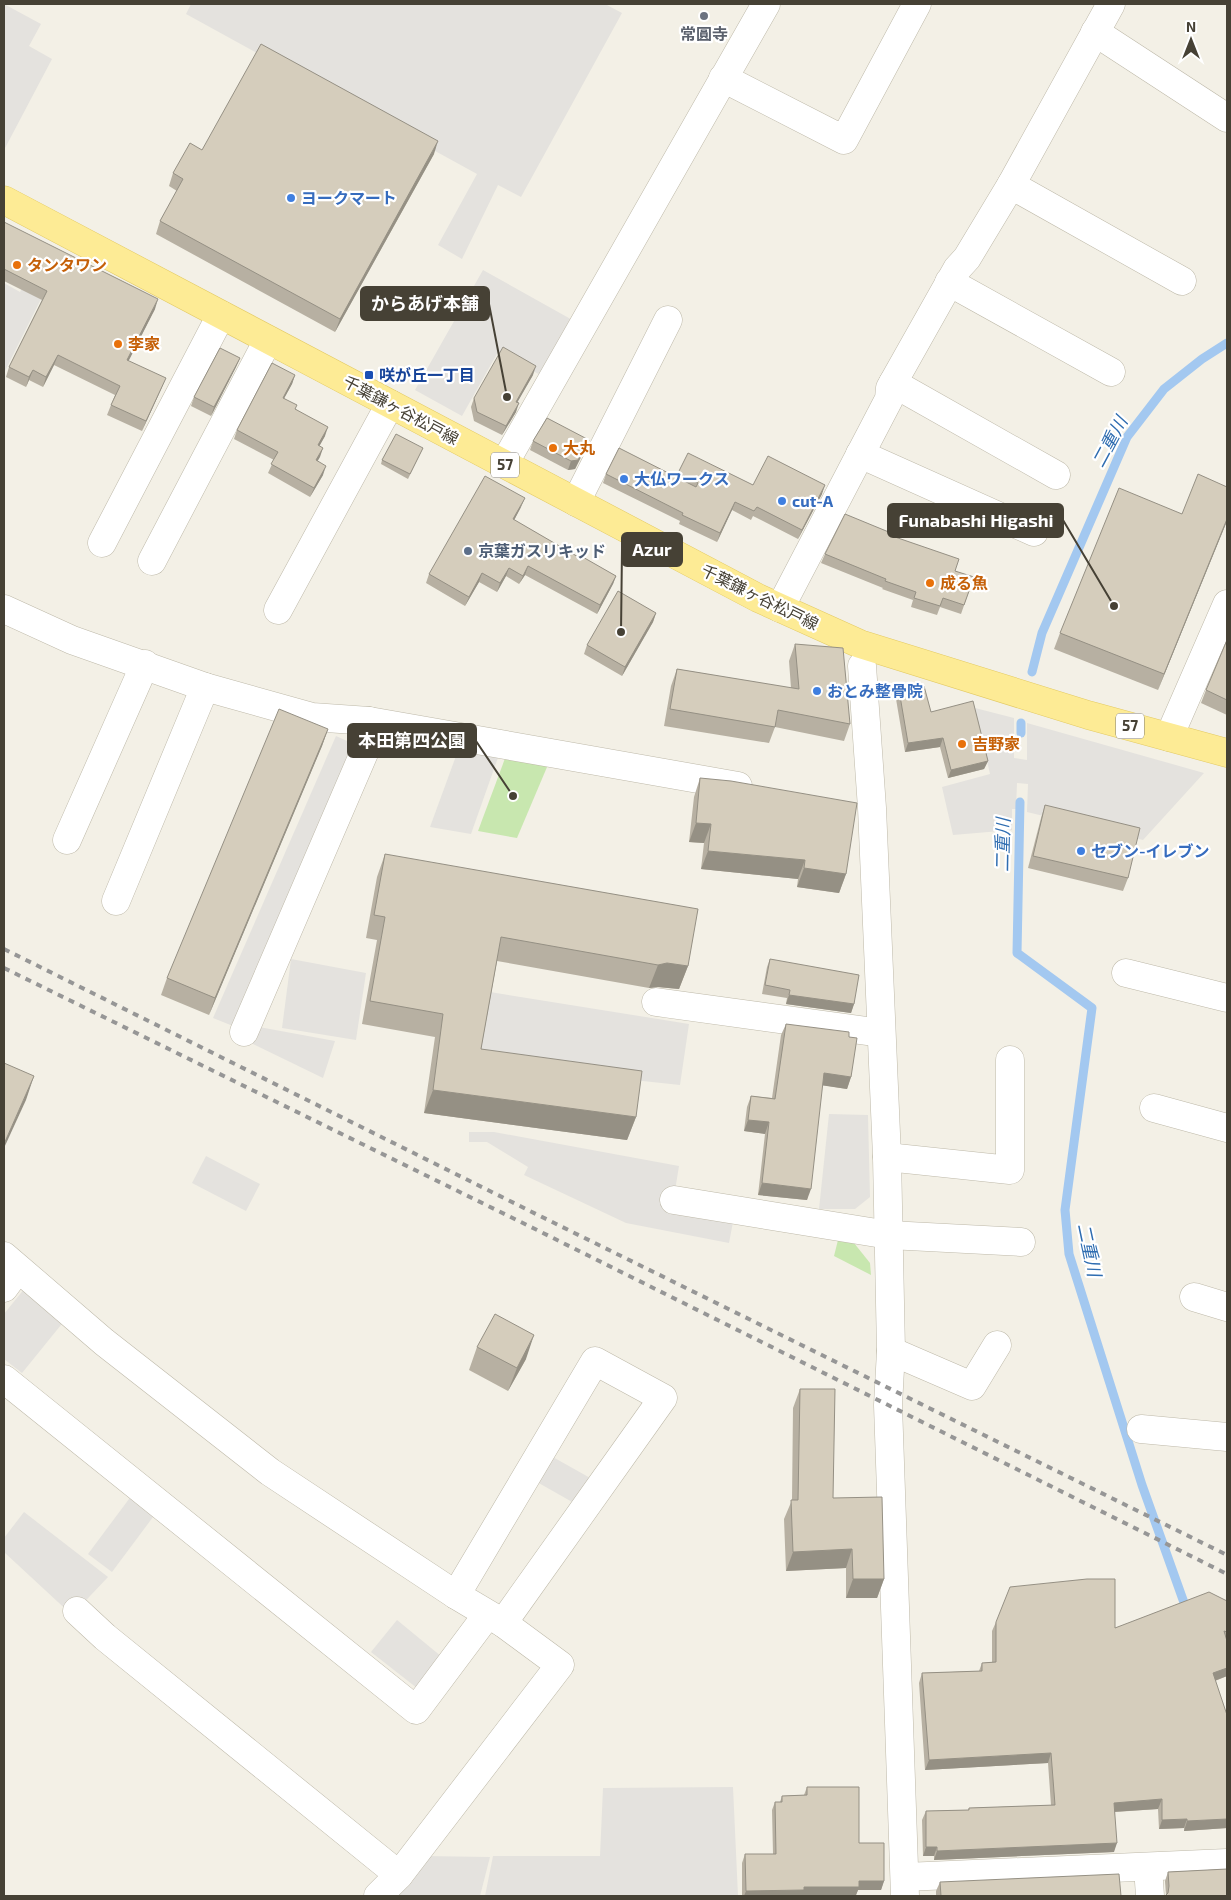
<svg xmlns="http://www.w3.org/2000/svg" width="1231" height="1900" font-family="'Exo 2','Noto Sans JP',sans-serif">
	<rect width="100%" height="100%" fill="#f3f0e6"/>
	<g fill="#c8e7af">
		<path d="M 507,753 L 550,760 L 517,838 L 478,831 Z"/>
		<path d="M 838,1240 L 854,1243 L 870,1263 L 871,1275 L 834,1256 Z"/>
	</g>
	<g fill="#e4e2de">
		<path d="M 4,4 L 41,24 L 29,46 L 52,59 L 4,150 Z"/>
		<path d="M 191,4 L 605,4 L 622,13 L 521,197 L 498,185 L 462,259 L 438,245 L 477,174 L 186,14 Z"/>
		<path d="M 42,250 L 61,259 L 4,373 L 4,283 L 20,292 Z"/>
		<path d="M 483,270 L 576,322 L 544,377 L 498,352 L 462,416 L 415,390 Z"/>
		<path d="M 975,708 L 1014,718 L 1014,758 L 1027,760 L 1027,723 L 1204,773 L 1143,840 L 1027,812 L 1028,784 L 1017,783 L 1016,809 L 1012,809 L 1012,830 L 953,835 L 942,787 L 990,774 Z"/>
		<path d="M 336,736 L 356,745 L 233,1026 L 213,1018 Z"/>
		<path d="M 460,745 L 500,752 L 471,834 L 430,827 Z"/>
		<path d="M 291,959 L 366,973 L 356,1040 L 282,1028 Z"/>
		<path d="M 490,992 L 689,1024 L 680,1085 L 475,1063 Z"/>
		<path d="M 259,1027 L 335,1041 L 323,1078 L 251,1043 Z"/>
		<path d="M 829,1114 L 868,1115 L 870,1197 L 855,1209 L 819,1209 Z"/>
		<path d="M 469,1132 L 494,1132 L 679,1166 L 672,1209 L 733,1222 L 729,1243 L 626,1223 L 524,1175 L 528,1167 L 487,1142 L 469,1142 Z"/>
		<path d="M 206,1156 L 260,1184 L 246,1211 L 192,1183 Z"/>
		<path d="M 25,1288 L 65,1320 L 22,1373 L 4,1359 L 4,1314 Z"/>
		<path d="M 551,1456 L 592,1479 L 574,1503 L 537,1482 Z"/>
		<path d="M 132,1495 L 156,1513 L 112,1572 L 88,1554 Z"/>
		<path d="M 24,1512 L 108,1577 L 72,1615 L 4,1552 L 4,1538 Z"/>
		<path d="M 397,1620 L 442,1657 L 417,1688 L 371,1652 Z"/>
		<path d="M 733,1787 L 738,1896 L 485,1896 L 493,1856 L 600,1856 L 603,1788 Z"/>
		<path d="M 424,1856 L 490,1857 L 480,1896 L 390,1896 Z"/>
	</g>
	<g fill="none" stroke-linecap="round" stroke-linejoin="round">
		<g stroke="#a3c8f0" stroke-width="9">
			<path d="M 1032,672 L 1042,633 L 1127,437 L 1164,389 L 1202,359 L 1227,343"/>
			<path d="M 1021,733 L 1021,723"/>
			<path d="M 1020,802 L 1017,953 L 1092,1008 L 1065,1210 L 1069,1254 L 1142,1485 L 1187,1611"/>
		</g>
		<g stroke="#beb9a9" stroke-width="29">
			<g id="minor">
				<path d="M 1095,32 L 1227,118"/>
				<path d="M 723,78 L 844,140 L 917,4"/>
				<path d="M 1011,185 L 1182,281"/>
				<path d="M 949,282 L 1111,372"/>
				<path d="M 893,383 L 1056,475"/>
				<path d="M 860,454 L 1034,532"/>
				<path d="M 504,464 L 766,4"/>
				<path d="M 576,502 L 668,320"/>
				<path d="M 102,543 L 221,315"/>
				<path d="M 152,561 L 268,340"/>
				<path d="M 780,608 L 889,399 L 890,388 L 957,269 L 967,258 L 1011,185 L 1111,4"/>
				<path d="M 4,609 L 72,640 L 205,687 L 312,717 L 369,721 L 738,786"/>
				<path d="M 278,610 L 390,404"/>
				<path d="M 862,666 L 872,808 L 887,1157 L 891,1351 L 888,1405 L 905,1896"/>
				<path d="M 1169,737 L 1227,604"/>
				<path d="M 67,840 L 145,664"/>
				<path d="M 116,901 L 205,687"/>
				<path d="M 1126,973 L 1227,998"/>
				<path d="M 656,1002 L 881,1033"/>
				<path d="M 244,1032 L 367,746 L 369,721"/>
				<path d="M 1154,1108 L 1227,1128"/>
				<path d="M 887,1157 L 1010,1170 L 1010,1060"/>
				<path d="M 674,1200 L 889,1235 L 1021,1242"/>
				<path d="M 4,1256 L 104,1342 L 270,1472 L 456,1595 L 503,1623 L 560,1665 L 399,1875 L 378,1896"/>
				<path d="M 4,1288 L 18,1269"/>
				<path d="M 1194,1297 L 1227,1307"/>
				<path d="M 891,1351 L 972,1386 L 997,1345"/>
				<path d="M 4,1379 L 416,1710 L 487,1615"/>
				<path d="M 1141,1429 L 1227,1437"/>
				<path d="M 456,1595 L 595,1361 L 663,1398 L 503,1623"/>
				<path d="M 77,1611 L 105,1637 L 399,1875"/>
				<path d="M 1148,1867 L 1150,1896"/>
				<path d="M 905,1877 L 1227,1863"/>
			</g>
		</g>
		<g stroke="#e3ca64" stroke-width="29">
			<path id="major" d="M 4,200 L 758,598 L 860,644 L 1088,715 L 1227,753"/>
		</g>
		<use href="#minor" stroke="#fff" stroke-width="28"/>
		<use href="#major" stroke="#fdeb95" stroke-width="28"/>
		<g stroke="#969696" stroke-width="4" stroke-dasharray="6 6" stroke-linecap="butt">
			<path d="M 4,949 L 536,1214 L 1227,1555"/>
			<path d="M 4,968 L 533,1228 L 1227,1574"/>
		</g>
	</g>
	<g fill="#b7b0a2">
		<path d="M 202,150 L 434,154 L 335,332 L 156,234 L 160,221 L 177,191 L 169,186 L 173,173 Z"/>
		<path d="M 4,222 L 155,309 L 128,361 L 162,387 L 142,431 L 107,415 L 115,395 L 54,365 L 43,387 L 29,380 L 26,387 L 6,377 L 9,367 L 42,300 L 4,281 Z"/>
		<path d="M 240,358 L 236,367 L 211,416 L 191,406 L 194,397 Z"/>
		<path d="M 295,375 L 292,384 L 284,398 L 325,436 L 319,446 L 323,448 L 317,461 L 323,475 L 310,497 L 268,473 L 274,460 L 234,439 L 237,430 Z"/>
		<path d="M 533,375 L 517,402 L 516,412 L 502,435 L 474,421 L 471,407 L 474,398 Z"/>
		<path d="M 589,440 L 585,449 L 575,469 L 568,470 L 530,450 L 533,441 Z"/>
		<path d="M 423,448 L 408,479 L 381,464 L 382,460 Z"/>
		<path d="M 678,473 L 753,485 L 822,494 L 798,539 L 753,516 L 751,520 L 732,510 L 717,542 L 679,524 L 680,521 L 603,483 L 606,474 L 676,477 Z"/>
		<path d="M 521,507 L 514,520 L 580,558 L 616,576 L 613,584 L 597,614 L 525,575 L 519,584 L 506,576 L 497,592 L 479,582 L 465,606 L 426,583 L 429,574 Z"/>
		<path d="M 1182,514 L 1227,521 L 1158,690 L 1054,649 L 1060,633 Z"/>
		<path d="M 895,537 L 955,571 L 974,577 L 961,614 L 940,607 L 937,615 L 911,607 L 913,600 L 882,589 L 883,588 L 821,563 L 825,554 Z"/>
		<path d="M 656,613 L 653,622 L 622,676 L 584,654 L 587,645 Z"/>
		<path d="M 1227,640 L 1227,715 L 1201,703 L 1206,690 Z"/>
		<path d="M 795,644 L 850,724 L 844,741 L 775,727 L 769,743 L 664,726 L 671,686 L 677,669 L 791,688 L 789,661 Z"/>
		<path d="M 899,690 L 931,712 L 988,761 L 984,769 L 948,778 L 940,747 L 905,752 L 896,699 Z"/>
		<path d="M 328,729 L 322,746 L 209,1015 L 161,995 L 167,978 Z"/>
		<path d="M 700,778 L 846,874 L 839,893 L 797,887 L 798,879 L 701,869 L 704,843 L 689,842 L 694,797 Z"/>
		<path d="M 1045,805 L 1128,878 L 1123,891 L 1028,868 L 1041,818 Z"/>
		<path d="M 385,854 L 688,966 L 679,989 L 658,987 L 649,988 L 497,961 L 481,1049 L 636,1117 L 627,1140 L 424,1113 L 435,1037 L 362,1024 L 377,940 L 366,938 L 377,877 Z"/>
		<path d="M 770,959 L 854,1004 L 851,1013 L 786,1004 L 787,998 L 762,994 L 767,967 Z"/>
		<path d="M 786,1024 L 849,1037 L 851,1077 L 847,1089 L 822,1085 L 807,1200 L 758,1195 L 765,1134 L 744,1131 L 747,1107 L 751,1096 L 772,1098 L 781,1035 Z"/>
		<path d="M 477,1347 L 526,1359 L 508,1391 L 469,1370 Z"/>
		<path d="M 800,1389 L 833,1498 L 884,1579 L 877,1598 L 846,1598 L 846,1568 L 786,1571 L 784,1519 L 792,1500 L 793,1408 Z"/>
		<path d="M 1227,1601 L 1227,1676 L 1215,1681 L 1227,1715 L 1227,1828 L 1184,1831 L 1184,1828 L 1159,1829 L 1158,1809 L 1115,1812 L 1114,1852 L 934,1860 L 934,1856 L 923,1856 L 922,1820 L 926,1811 L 968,1810 L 969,1808 L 1051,1805 L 1048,1763 L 925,1770 L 919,1683 L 922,1673 L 979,1671 L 982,1663 L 992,1662 L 992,1631 L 996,1622 L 1115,1628 Z"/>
		<path d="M 807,1787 L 859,1843 L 884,1881 L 881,1890 L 858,1890 L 856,1895 L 742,1896 L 742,1863 L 745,1854 L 773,1854 L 772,1810 L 775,1802 L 780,1802 L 782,1796 L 804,1795 Z"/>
		<path d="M 1227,1869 L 1166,1895 L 1165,1881 L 1168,1872 Z"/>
		<path d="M 940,1882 L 1121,1896 L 936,1896 L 936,1891 Z"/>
	</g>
	<g fill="#959084">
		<path d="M 438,141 L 434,154 L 335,332 L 340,319 Z"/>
		<path d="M 158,299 L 155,309 L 124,370 L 127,360 Z"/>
		<path d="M 58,355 L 54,365 L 43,387 L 46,377 Z"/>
		<path d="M 240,358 L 236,367 L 211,416 L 214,407 Z"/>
		<path d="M 536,366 L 533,375 L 513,410 L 516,402 Z"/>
		<path d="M 33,370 L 29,380 L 26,387 L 29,377 Z"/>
		<path d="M 295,375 L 292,384 L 280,406 L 283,398 Z"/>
		<path d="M 166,378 L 162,387 L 142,431 L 146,421 Z"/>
		<path d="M 519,403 L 516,412 L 502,435 L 506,426 Z"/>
		<path d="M 328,427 L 325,436 L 315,454 L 318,445 Z"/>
		<path d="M 589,440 L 585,449 L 575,469 L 568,470 L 571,461 Z"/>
		<path d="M 323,448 L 320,457 L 313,469 L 316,460 Z"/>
		<path d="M 326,466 L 323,475 L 310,497 L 314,488 Z"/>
		<path d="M 825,485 L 822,494 L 798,539 L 802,530 Z"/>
		<path d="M 525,498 L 521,507 L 510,528 L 513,519 Z"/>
		<path d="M 735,502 L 732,510 L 717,542 L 720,533 Z"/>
		<path d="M 1227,519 L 1227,521 L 1158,690 L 1164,674 Z"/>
		<path d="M 528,566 L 525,575 L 519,584 Z"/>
		<path d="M 509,568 L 506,576 L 497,592 L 500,583 Z"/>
		<path d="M 482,573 L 479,582 L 465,606 L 469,597 Z"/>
		<path d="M 616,576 L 613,584 L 597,614 L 600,605 Z"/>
		<path d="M 656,613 L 653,622 L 622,676 L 625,667 Z"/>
		<path d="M 328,729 L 322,746 L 209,1015 L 215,998 Z"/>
		<path d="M 943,738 L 940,747 L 905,752 L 908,743 Z"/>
		<path d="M 988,761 L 984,769 L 948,778 L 951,770 Z"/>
		<path d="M 696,823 L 711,824 L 704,843 L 689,842 Z"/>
		<path d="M 708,851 L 805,860 L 798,879 L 701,869 Z"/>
		<path d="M 804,868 L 846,874 L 839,893 L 797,887 Z"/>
		<path d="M 667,963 L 688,966 L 679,989 L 658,987 L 649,988 L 658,965 Z"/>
		<path d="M 789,995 L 854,1004 L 851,1013 L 786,1004 Z"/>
		<path d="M 824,1073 L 851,1077 L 847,1089 L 820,1085 Z"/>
		<path d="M 34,1076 L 26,1100 L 4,1148 L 4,1144 Z"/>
		<path d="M 433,1090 L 636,1117 L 627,1140 L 424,1113 Z"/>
		<path d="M 748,1120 L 769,1122 L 765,1134 L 744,1131 Z"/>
		<path d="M 762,1183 L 811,1189 L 807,1200 L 758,1195 Z"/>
		<path d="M 534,1335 L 526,1359 L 508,1391 L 517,1368 Z"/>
		<path d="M 852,1549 L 846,1568 L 786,1571 L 793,1552 Z"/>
		<path d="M 853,1579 L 884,1579 L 877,1598 L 846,1598 Z"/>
		<path d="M 1227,1668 L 1227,1676 L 1209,1683 L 1213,1673 Z"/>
		<path d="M 1051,1753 L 1048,1763 L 925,1770 L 929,1760 Z"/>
		<path d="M 1162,1799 L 1158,1809 L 1111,1812 L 1114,1803 Z"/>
		<path d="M 1187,1819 L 1184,1828 L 1159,1829 L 1162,1820 Z"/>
		<path d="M 1227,1819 L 1227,1828 L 1184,1831 L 1187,1821 Z"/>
		<path d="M 1117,1843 L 1114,1852 L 934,1860 L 937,1851 Z"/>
		<path d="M 926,1847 L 937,1847 L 934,1856 L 923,1856 Z"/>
		<path d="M 859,1881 L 884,1881 L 881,1890 L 858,1890 L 856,1895 L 744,1896 L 746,1891 L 804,1887 Z"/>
	</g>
	<g fill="#d5cdbc" stroke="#959084">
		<path d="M 261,44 L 438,141 L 340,319 L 160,221 L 183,179 L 173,173 L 190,143 L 202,150 Z"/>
		<path d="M 4,222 L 158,299 L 127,360 L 166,378 L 146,421 L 111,405 L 120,386 L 58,355 L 46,377 L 33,370 L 29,377 L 9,367 L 47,291 L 4,269 Z"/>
		<path d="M 503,347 L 536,366 L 516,402 L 519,403 L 506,426 L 477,412 L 474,398 Z"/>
		<path d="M 220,348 L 240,358 L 214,407 L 194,397 Z"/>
		<path d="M 272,363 L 295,375 L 283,398 L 297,405 L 295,409 L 328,427 L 318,445 L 323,448 L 316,460 L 326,466 L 314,488 L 271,464 L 278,452 L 237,430 Z"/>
		<path d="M 547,418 L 589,440 L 578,460 L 571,461 L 533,441 Z"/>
		<path d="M 396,434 L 423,448 L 410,474 L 382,460 Z"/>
		<path d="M 619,448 L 696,487 L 698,483 L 678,473 L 688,453 L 753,485 L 768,456 L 825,485 L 802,530 L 757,507 L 754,511 L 735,502 L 720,533 L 682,515 L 683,513 L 606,474 Z"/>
		<path d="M 1198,474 L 1227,487 L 1227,519 L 1164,674 L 1060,633 L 1119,488 L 1182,514 Z"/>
		<path d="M 485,476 L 525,498 L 513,519 L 580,558 L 581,556 L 616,576 L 600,605 L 528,566 L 523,576 L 509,568 L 500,583 L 482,573 L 469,597 L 429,574 Z"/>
		<path d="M 845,514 L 896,535 L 895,537 L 959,559 L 955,571 L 974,577 L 964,605 L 943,598 L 940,606 L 914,598 L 916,592 L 885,581 L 886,579 L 825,554 Z"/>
		<path d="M 618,591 L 656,613 L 625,667 L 587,645 Z"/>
		<path d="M 1227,640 L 1227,700 L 1206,690 Z"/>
		<path d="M 795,644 L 843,648 L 850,724 L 778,710 L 775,727 L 670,709 L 677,669 L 799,689 Z"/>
		<path d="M 924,686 L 931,712 L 973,701 L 988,761 L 951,770 L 943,738 L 908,743 L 899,690 Z"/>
		<path d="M 279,709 L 328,729 L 215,998 L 167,978 Z"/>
		<path d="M 700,778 L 731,781 L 857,803 L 846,874 L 804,868 L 805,860 L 708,851 L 711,824 L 696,823 Z"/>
		<path d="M 1045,805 L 1140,828 L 1128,878 L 1033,856 Z"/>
		<path d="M 385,854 L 698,909 L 688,966 L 667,963 L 658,965 L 501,937 L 481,1049 L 642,1071 L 636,1117 L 433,1090 L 443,1014 L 370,1001 L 385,917 L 374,915 Z"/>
		<path d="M 770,959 L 859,975 L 854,1004 L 789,995 L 790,990 L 765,985 Z"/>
		<path d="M 786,1024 L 849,1032 L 849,1037 L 857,1038 L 851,1077 L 824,1073 L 811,1189 L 762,1183 L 769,1122 L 748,1120 L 751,1096 L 775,1099 Z"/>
		<path d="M 4,1063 L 34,1076 L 4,1144 Z"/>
		<path d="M 495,1314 L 534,1335 L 517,1368 L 477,1347 Z"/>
		<path d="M 800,1389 L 835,1389 L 833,1498 L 882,1497 L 884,1579 L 853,1579 L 852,1549 L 793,1552 L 791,1500 L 798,1500 Z"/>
		<path d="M 1087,1579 L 1115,1579 L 1115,1628 L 1209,1592 L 1227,1601 L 1227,1632 L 1224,1631 L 1227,1641 L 1227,1668 L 1213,1673 L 1227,1715 L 1227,1819 L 1187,1821 L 1187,1819 L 1162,1820 L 1162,1799 L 1114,1803 L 1117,1843 L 937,1851 L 937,1847 L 926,1847 L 926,1811 L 969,1810 L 969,1808 L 1055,1805 L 1051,1753 L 929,1760 L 922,1673 L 982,1671 L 982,1663 L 996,1662 L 996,1622 L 1010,1587 Z"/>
		<path d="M 807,1787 L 859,1787 L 859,1843 L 884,1843 L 884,1881 L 859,1881 L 859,1887 L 804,1887 L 804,1890 L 746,1891 L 745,1854 L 776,1854 L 775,1802 L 782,1802 L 782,1796 L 807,1795 Z"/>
		<path d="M 1227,1869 L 1227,1896 L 1165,1896 L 1168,1893 L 1169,1886 L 1168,1872 Z"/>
		<path d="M 1119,1874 L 1121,1896 L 941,1896 L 940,1882 Z"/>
	</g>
	<circle fill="#6b7280" stroke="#fff" stroke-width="2" cx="704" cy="16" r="5"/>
	<g fill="#3f7fe0" stroke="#fff" stroke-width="2">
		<circle cx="291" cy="198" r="5"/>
		<circle cx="624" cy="479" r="5"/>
		<circle cx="782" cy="501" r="5"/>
		<circle cx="817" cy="691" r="5"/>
		<circle cx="1081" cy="851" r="5"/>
	</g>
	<g fill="#e8710a" stroke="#fff" stroke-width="2">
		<circle cx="17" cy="265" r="5"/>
		<circle cx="118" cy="344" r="5"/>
		<circle cx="553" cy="448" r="5"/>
		<circle cx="930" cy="583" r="5"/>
		<circle cx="962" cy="744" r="5"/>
	</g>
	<rect fill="#1a4fb4" stroke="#fff" stroke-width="2" x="364" y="370" width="10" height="10" rx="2.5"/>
	<circle fill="#5c6f8a" stroke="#fff" stroke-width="2" cx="468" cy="551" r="5"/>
	<g text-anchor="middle" stroke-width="4.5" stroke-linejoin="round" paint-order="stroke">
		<g fill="#fff" stroke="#7e7a72" stroke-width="1">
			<rect x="491" y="452.5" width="28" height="25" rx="4"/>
			<rect x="1116" y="713.5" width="28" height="25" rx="4"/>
		</g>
		<g font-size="15" font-weight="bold" fill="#464135">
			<text x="505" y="470">57</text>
			<text x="1130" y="731">57</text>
		</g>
		<g font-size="16" font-weight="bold" fill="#5b616d" stroke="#fff">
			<text x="704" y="40">常圓寺</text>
		</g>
		<g font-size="16" font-weight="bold" fill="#366cbe" stroke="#fff" text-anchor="start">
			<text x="301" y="204">ヨークマート</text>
			<text x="634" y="485">大仏ワークス</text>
			<text x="792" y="507">cut-A</text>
			<text x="827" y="697">おとみ整骨院</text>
			<text x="1091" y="857">セブン-イレブン</text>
		</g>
		<g font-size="16" font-weight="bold" fill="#c56008" stroke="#fff" text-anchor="start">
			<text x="27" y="271">タンタワン</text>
			<text x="128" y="350">李家</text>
			<text x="563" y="454">大丸</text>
			<text x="940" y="589">成る魚</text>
			<text x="972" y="750">吉野家</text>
		</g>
		<g font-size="16" font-weight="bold" fill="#164399" stroke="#fff" text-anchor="start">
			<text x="379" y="381">咲が丘一丁目</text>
		</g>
		<g font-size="16" fill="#464135" stroke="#fff">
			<text transform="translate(401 410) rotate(28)" y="6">千葉鎌ヶ谷松戸線</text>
			<text transform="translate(760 597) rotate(26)" y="6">千葉鎌ヶ谷松戸線</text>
		</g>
		<g font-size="16" font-weight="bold" fill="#4e5e75" stroke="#fff" text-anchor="start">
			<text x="478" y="557">京葉ガスリキッド</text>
		</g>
		<g font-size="18" font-style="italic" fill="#2f6db1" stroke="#fff">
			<text transform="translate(1110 442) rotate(-62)" y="6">二重川</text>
			<text transform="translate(1003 845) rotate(-89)" y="6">二重川</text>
			<text transform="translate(1089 1250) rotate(78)" y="6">二重川</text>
		</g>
	</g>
	<path fill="none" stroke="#464135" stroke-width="2" d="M507 397L489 304M1114 606L1063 520M621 632L622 549M513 796L476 741"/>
	<g fill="#464135" stroke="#fff" stroke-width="2">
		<circle cx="507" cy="397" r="5"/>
		<circle cx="1114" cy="606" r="5"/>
		<circle cx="621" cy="632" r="5"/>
		<circle cx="513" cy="796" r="5"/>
	</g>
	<g fill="#464135" stroke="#464135" stroke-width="2">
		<rect x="361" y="287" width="128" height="33" rx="5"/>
		<rect x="888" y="504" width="175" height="33" rx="5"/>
		<rect x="622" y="533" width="60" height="33" rx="5"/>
		<rect x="348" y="724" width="128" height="33" rx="5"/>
	</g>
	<g font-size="18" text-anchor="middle" font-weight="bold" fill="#fff">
		<text x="425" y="310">からあげ本舗</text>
		<text x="976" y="527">Funabashi Higashi</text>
		<text x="652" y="556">Azur</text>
		<text x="412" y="747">本田第四公園</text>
	</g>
	<rect width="1231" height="1900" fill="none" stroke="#464135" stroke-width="10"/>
	<g transform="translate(1191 40)" stroke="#ffffff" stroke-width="4" paint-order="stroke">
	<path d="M0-4L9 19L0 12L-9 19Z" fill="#464135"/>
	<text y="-8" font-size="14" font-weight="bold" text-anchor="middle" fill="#464135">N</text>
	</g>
</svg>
